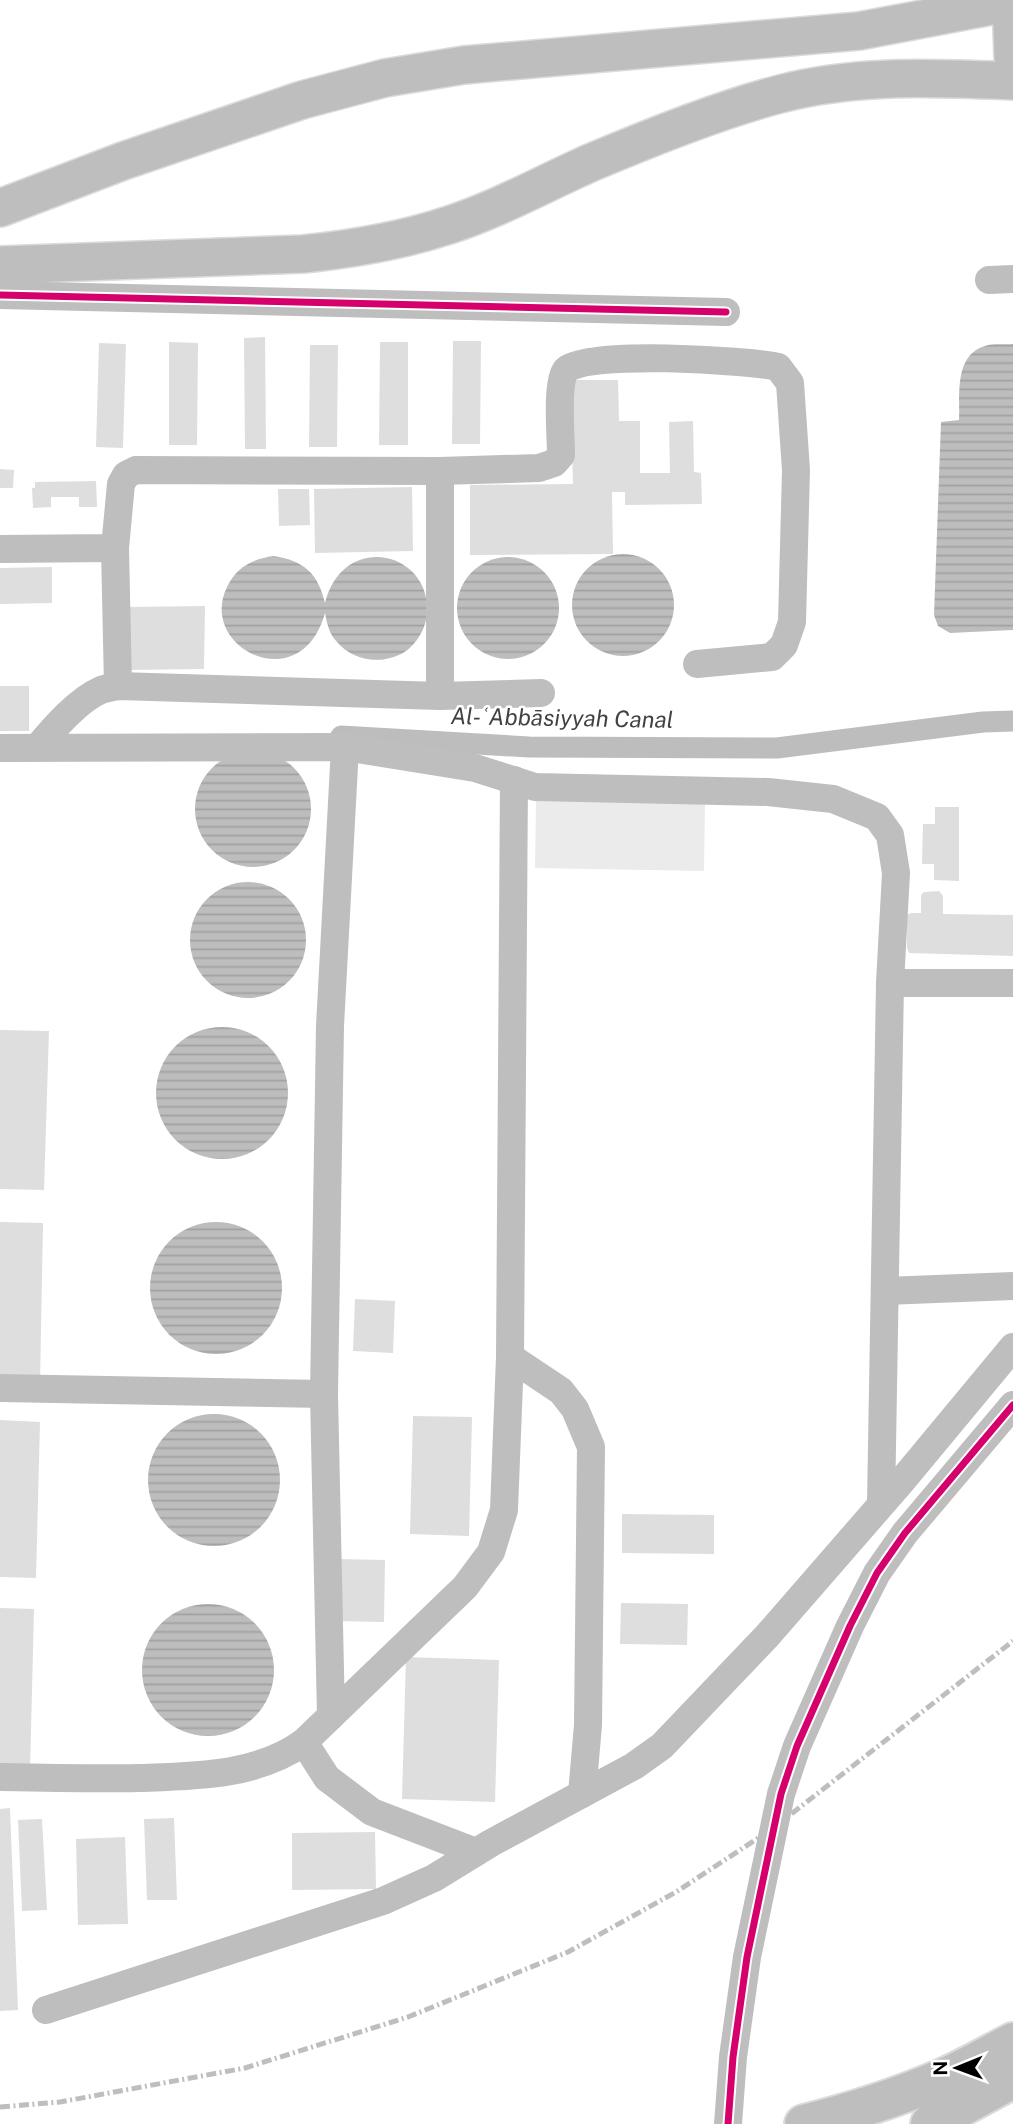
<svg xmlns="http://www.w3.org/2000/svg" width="1013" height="2124" font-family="'Public Sans',sans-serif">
	<defs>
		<pattern id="water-rules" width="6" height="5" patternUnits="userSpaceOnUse" patternTransform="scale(1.75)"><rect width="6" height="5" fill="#bdbdbd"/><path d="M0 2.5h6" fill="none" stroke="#a1a1a1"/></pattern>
	</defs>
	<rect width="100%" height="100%" fill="#fff"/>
	<path fill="#ebebeb" d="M 536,800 L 705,803 L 704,871 L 535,868 Z"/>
	<g fill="url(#water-rules)">
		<path d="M 1013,344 L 1013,630 L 950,633 L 938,626 L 934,615 L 941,422 L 959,420 C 960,395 954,355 985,346 C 993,343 1004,345 1013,344 Z"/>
		<circle cx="623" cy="605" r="51"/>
		<path d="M 274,556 C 304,561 318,573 325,603 C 344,528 438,553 426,620 C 423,634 413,648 401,654 C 380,665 352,660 337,642 C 329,634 327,623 325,613 C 301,700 197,648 227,587 C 237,567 252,559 274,556 Z"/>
		<circle cx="508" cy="608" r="51"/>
		<circle cx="253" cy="809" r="58"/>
		<circle cx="248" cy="940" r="58"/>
		<circle cx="222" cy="1093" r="66"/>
		<circle cx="216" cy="1288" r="66"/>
		<circle cx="214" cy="1480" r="66"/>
		<circle cx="208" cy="1670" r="66"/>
	</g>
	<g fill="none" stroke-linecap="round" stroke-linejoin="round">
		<path stroke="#bdbdbd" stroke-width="21" d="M 341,736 L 529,747 L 777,748 L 983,722 L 1013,721"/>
	</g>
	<g fill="#dedede">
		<path d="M 265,337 L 266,449 L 245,449 L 244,338 Z"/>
		<path d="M 453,341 L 481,341 L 480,444 L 452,444 Z"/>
		<path d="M 169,342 L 198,343 L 197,445 L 169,445 Z"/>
		<path d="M 380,342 L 408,342 L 408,445 L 379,445 Z"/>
		<path d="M 99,343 L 126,344 L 123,448 L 96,447 Z"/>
		<path d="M 310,345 L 338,345 L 337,447 L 309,447 Z"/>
		<path d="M 570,380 L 618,380 L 619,421 L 640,421 L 640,473 L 670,473 L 669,422 L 693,421 L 694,472 L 701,473 L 702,504 L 625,505 L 625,492 L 612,492 L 613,554 L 470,555 L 470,485 L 573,484 Z"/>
		<path d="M 0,469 L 14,470 L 13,488 L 0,488 Z"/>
		<path d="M 96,481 L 97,507 L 79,507 L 79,497 L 51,497 L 51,507 L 33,508 L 32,488 L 35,488 L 35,482 Z"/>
		<path d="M 412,487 L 413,551 L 315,553 L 314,489 Z"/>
		<path d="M 278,489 L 309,489 L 310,525 L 279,526 Z"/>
		<path d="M 52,567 L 52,603 L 0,604 L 0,568 Z"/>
		<path d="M 205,606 L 204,669 L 128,670 L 128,607 Z"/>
		<rect x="0" y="686" width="29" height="45"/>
		<path d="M 935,807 L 959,807 L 959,881 L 934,880 L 934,864 L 922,864 L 923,824 L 935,824 Z"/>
		<path d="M 939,891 L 943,896 L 943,914 L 1013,915 L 1013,956 L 909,953 L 907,948 L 907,915 L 911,913 L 921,913 L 921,895 L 924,892 Z"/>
		<path d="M 0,1030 L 49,1031 L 44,1190 L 0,1189 Z"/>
		<path d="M 0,1222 L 43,1223 L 40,1384 L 0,1383 Z"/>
		<path d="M 355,1299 L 395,1301 L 393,1353 L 353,1351 Z"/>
		<path d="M 413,1416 L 472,1417 L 469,1536 L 410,1534 Z"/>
		<path d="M 0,1420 L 40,1422 L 36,1578 L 0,1577 Z"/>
		<path d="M 622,1514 L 714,1515 L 714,1554 L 622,1553 Z"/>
		<path d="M 336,1559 L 385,1560 L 384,1622 L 335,1621 Z"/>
		<path d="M 621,1603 L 688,1604 L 687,1645 L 620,1644 Z"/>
		<path d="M 0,1608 L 34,1609 L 30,1770 L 0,1769 Z"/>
		<path d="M 406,1657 L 499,1660 L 495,1802 L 402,1799 Z"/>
		<path d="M 10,1808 L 18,2010 L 0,2011 L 0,1809 Z"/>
		<path d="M 174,1818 L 177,1900 L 147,1900 L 144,1819 Z"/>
		<path d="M 42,1819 L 47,1910 L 22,1911 L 18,1820 Z"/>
		<path d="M 375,1832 L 376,1889 L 292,1890 L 292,1833 Z"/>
		<path d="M 125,1837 L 128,1924 L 78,1925 L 76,1839 Z"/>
	</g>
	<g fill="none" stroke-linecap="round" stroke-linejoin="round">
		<g stroke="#dbdbdb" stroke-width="40">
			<g id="major">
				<path d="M 1011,0 L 1013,57"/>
				<path d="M 0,208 L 123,161 L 302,100 L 385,78 L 464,65 L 859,31 L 1013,2"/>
				<path d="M 0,265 L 303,254 C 353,249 401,241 449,225 C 498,209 543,184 590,163 C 649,138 718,110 780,94 C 857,74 935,78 1013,81"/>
			</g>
		</g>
		<g stroke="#dbdbdb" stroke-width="42">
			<g id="highway">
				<path d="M 804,2124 C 852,2112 899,2097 945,2077 C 968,2067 990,2054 1013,2042"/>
				<path d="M 930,2124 L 1013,2079"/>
			</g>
		</g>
		<g stroke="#bebebe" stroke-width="28">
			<path d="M 989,280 L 1013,279"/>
			<path d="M 0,295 L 726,312"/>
			<path d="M 115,548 L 118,686"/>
			<path d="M 0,549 L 115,548 L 121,484 L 126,475 L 136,470 L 440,471 L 539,468 L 554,463 L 561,455 C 561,437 556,383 566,370 C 584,350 748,360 778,367 L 790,383 L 796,470 L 792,622 L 784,645 L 772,657 L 697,664"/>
			<path d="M 440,696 L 541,693"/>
			<path d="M 38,747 C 54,728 78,700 101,690 C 106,688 113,687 118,686 L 440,696 L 440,471"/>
			<path d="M 0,748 L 345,747 L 475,768 L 535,787 L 768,792 L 833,799 L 877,817 L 890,835 L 896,873 L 890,983 L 881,1504"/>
			<path d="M 890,983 L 1013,983"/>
			<path d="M 885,1291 L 1013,1286"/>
			<path d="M 510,1357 L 561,1391 L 575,1409 L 591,1447 L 588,1725 L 582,1794"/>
			<path d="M 0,1388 L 324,1394"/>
			<path d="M 331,1716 L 324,1394 L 330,1026 L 345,747"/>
			<path d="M 304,1742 L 327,1778 L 372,1812 L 476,1852"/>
			<path d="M 0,1777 C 47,1778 93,1779 139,1778 C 196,1776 257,1776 304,1742 L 465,1587 L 491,1552 L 504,1510 L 510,1357 L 514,780"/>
			<path d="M 46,2010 L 383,1901 L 434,1878 L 491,1843 L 634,1766 L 662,1746 L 767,1636 L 901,1482 L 1013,1347"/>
			<path d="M 728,2124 L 733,2057 L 747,1957 L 781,1794 L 797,1746 L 850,1626 L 877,1573 L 905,1533 L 1013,1405"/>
		</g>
		<use href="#major" stroke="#bebebe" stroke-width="37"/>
		<use href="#highway" stroke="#bebebe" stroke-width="38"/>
		<path stroke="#bebebe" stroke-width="5" stroke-dasharray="10 3.5 2 3.5" stroke-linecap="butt" d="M 0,2107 L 60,2102 L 245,2068 L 408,2017 L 568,1952 L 676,1892 L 772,1829 L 1013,1641"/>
		<g stroke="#fff" stroke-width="11">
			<g id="cycleway">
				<path d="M 0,295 L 726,312"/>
				<path d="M 728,2124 L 733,2057 L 747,1957 L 781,1794 L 797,1746 L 850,1626 L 877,1573 L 905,1533 L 1013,1405"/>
			</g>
		</g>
		<use href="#cycleway" stroke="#d6006c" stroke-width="7"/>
	</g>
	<g text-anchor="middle" stroke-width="5" stroke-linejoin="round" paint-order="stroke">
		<g font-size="23" font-style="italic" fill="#424242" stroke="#fff">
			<text transform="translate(562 718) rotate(1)" y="8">Al-ʿAbbāsiyyah Canal</text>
		</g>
	</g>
	<g transform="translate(957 2068) rotate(269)" stroke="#ffffff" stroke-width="5" paint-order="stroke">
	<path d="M0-5L12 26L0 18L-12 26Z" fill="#000000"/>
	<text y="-10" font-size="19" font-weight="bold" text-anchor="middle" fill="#000000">N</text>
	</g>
</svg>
